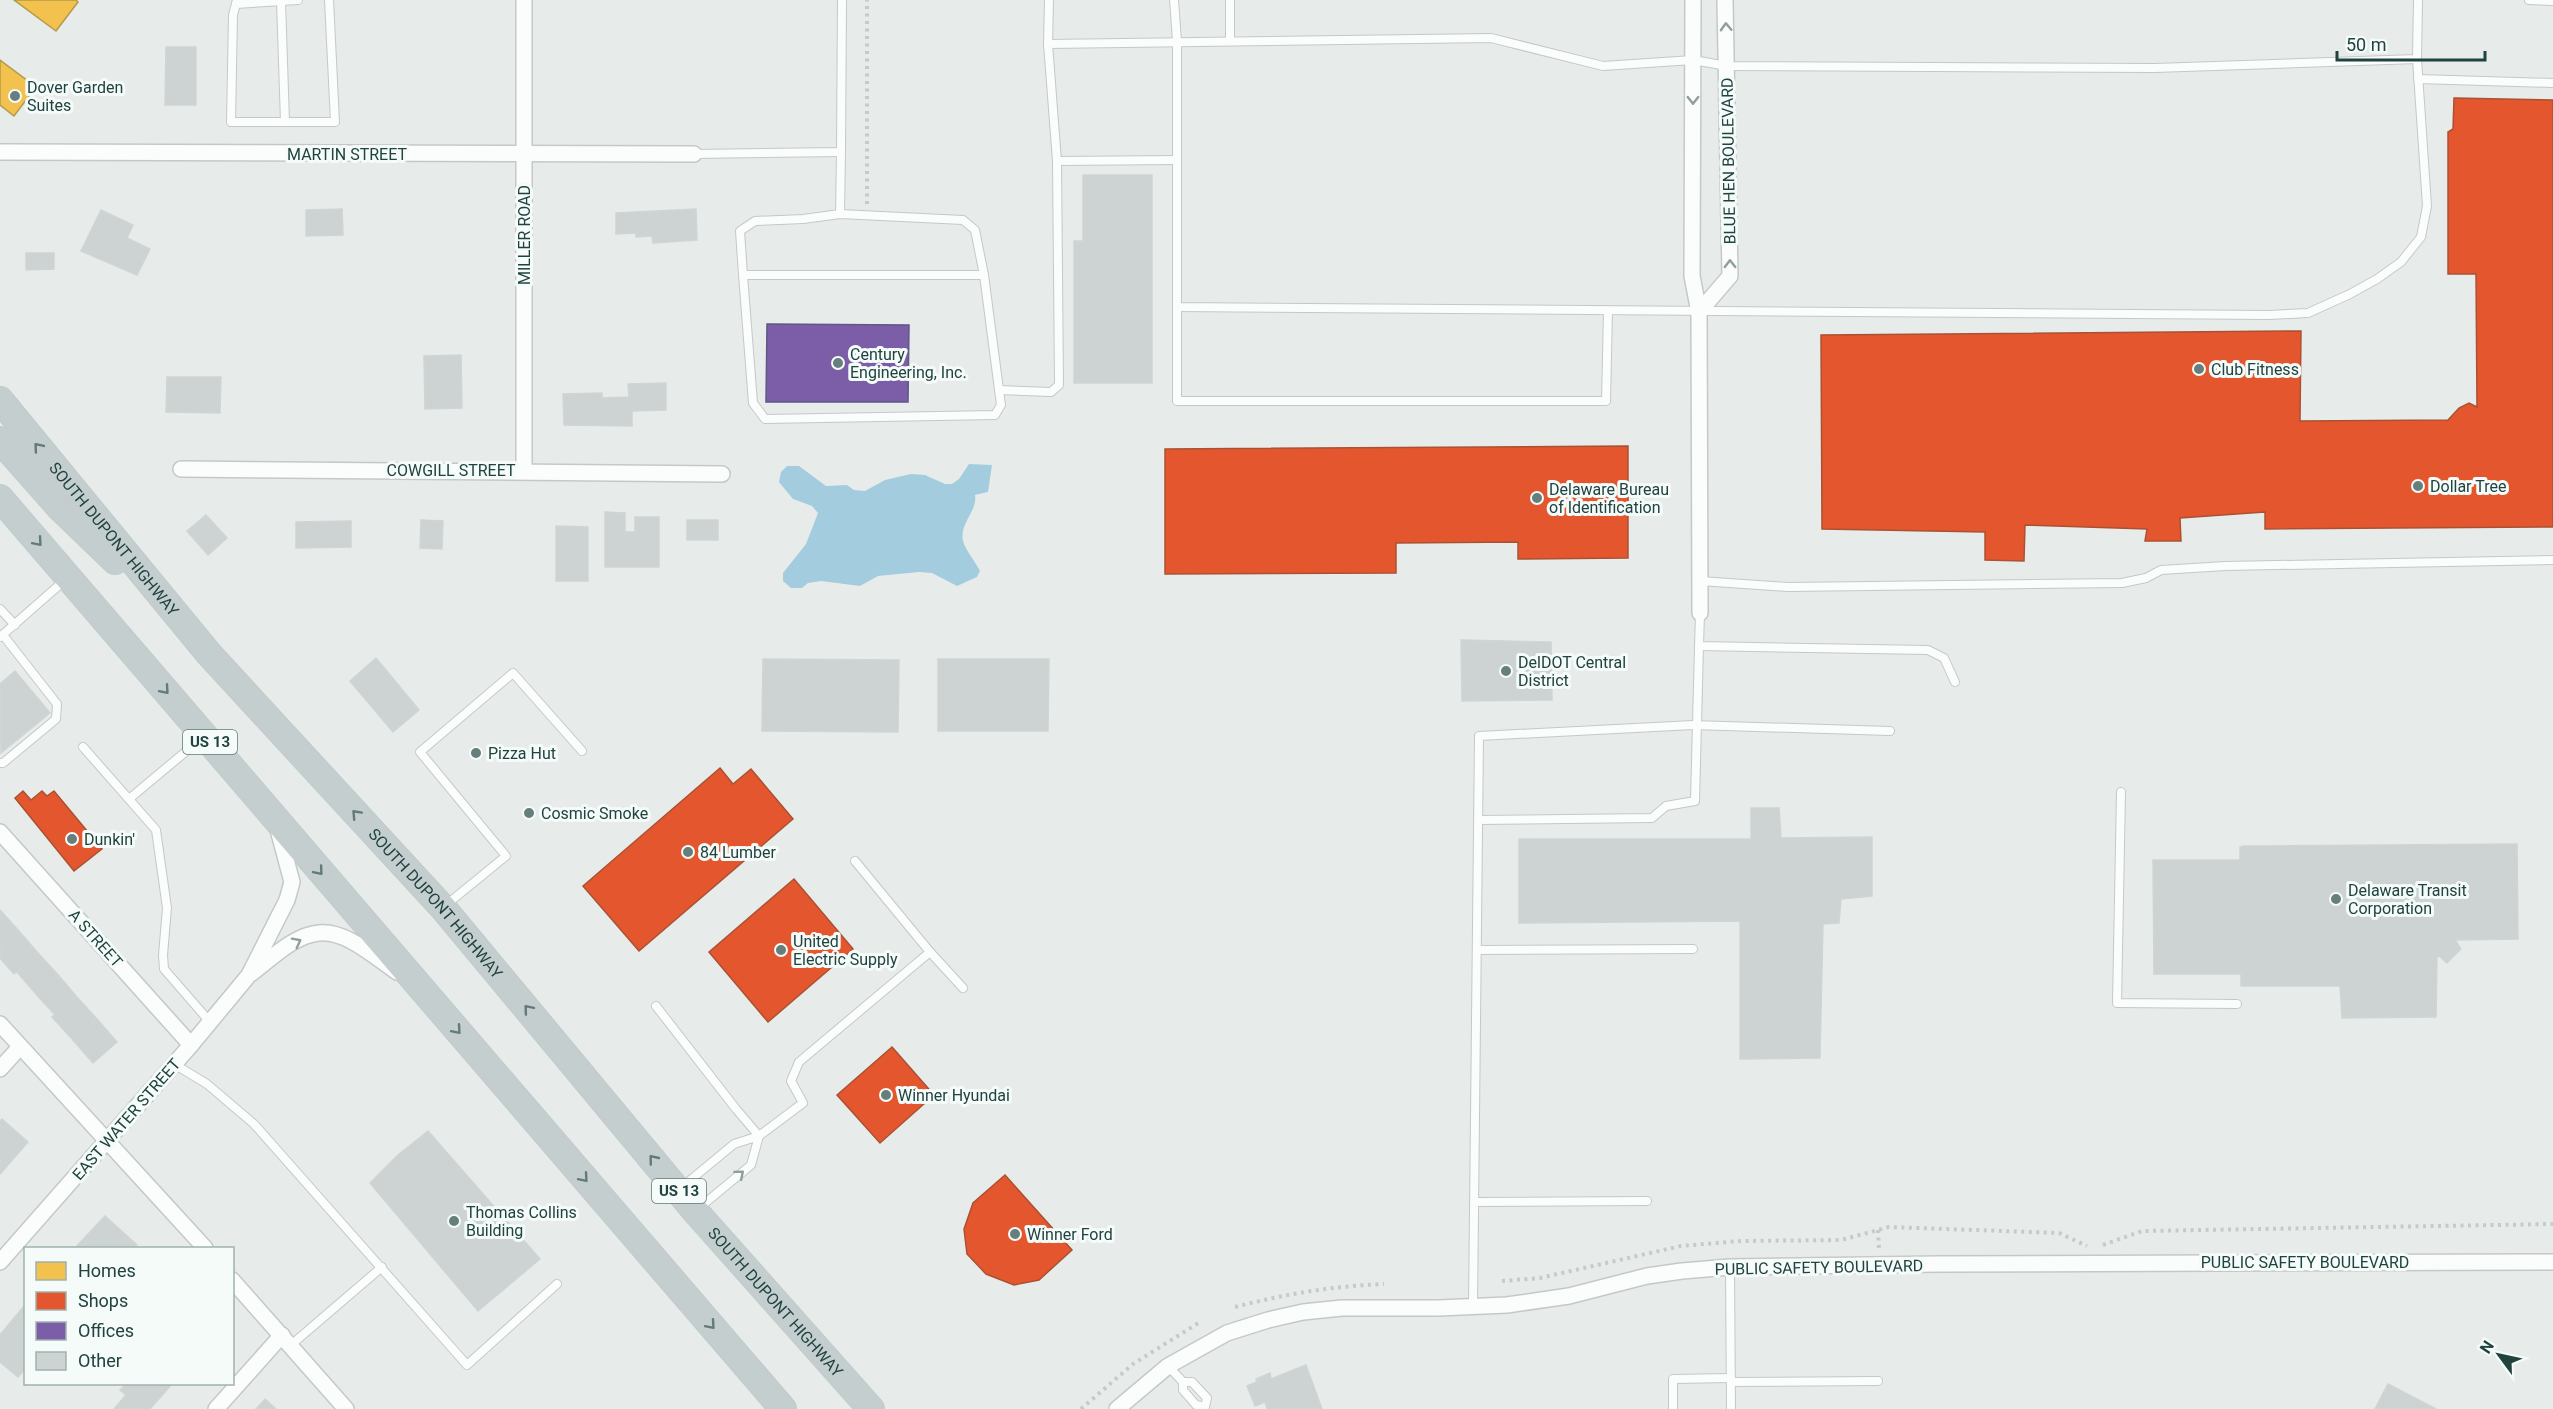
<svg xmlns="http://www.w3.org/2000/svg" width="2553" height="1409" font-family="Roboto,sans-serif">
	<rect width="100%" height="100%" fill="#e7eceb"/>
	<path fill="#a3cddf" d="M 969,464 L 992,465 L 988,492 L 975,495 C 978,511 959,523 963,541 C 966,551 975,561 980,571 L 977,577 L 957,586 L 932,573 L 919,572 L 878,576 L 860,586 L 821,581 L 808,583 L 802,588 L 791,588 L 783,581 L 783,573 L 806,544 L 818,513 L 812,506 L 793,499 L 779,482 L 781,472 L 787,466 L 799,466 L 826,486 L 847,485 L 854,490 L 865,491 L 885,480 L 911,474 L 925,475 L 945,484 L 952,484 L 959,479 Z"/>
	<g fill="#f2c14e" stroke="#b39b4a" stroke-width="1.5">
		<path d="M 14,0 L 76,0 L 78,2 L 56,31 Z"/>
		<path d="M 0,60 L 36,87 L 14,116 L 0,105 Z"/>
	</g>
	<g fill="#e4572e" stroke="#aa5133" stroke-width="1.5">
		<path d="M 2454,98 L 2553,100 L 2553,527 L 2265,529 L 2265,512 L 2180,518 L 2181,541 L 2145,541 L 2147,529 L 2025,525 L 2024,561 L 1985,560 L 1985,532 L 1822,529 L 1821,335 L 2301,331 L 2300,421 L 2448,420 L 2459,408 L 2469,403 L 2477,407 L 2476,274 L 2448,274 L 2448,132 L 2453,129 Z"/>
		<path d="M 1628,446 L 1628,558 L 1518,559 L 1518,542 L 1396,543 L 1396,573 L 1165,574 L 1165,449 Z"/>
		<path d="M 720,768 L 733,784 L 751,769 L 793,819 L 639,951 L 583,886 Z"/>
		<path d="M 23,791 L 31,800 L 42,791 L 47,796 L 54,791 L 102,849 L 74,871 L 15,798 Z"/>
		<path d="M 794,879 L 853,949 L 768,1022 L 709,952 Z"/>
		<path d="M 892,1047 L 934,1095 L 880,1143 L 837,1095 Z"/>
		<path d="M 1005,1175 L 1072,1250 L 1039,1280 L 1014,1285 L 986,1274 L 967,1254 L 964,1229 L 973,1203 Z"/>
	</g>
	<path fill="#7b5ea7" stroke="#605688" stroke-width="1.5" d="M 767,324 L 909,325 L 908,402 L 766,402 Z"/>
	<g fill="#cdd3d2" stroke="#cfd5d4" stroke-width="1.5">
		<path d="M 166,47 L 196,47 L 196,105 L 165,105 Z"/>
		<path d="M 1083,175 L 1152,175 L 1152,383 L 1074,383 L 1074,241 L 1083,241 Z"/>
		<path d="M 342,209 L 343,235 L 306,236 L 306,210 Z"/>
		<path d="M 696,209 L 697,240 L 653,243 L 652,236 L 636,237 L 636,233 L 616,234 L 616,213 Z"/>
		<path d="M 101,210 L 133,225 L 127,238 L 150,249 L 137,275 L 81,251 Z"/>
		<path d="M 26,253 L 54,253 L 54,269 L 26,270 Z"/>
		<path d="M 461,355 L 462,408 L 425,409 L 424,356 Z"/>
		<path d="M 167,377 L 221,377 L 220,413 L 166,412 Z"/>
		<path d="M 666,383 L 666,410 L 632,411 L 632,426 L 564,425 L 563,394 L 602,393 L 602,398 L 629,397 L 628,384 Z"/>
		<path d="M 605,512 L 625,513 L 625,532 L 635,532 L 635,517 L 659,517 L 659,567 L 605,567 Z"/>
		<path d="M 206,515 L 227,538 L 208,555 L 187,531 Z"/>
		<path d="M 421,520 L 443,521 L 442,549 L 420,548 Z"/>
		<rect x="687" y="520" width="31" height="20"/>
		<path d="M 351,521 L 351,547 L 296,548 L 296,522 Z"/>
		<path d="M 556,526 L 588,527 L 588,581 L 556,581 Z"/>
		<path d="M 1461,640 L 1551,642 L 1552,700 L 1462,701 Z"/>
		<path d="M 376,658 L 419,710 L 393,732 L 350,681 Z"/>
		<path d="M 763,659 L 899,660 L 898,732 L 762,731 Z"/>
		<path d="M 938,659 L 1049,659 L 1048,731 L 938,731 Z"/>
		<path d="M 15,671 L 50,713 L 1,753 L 0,684 Z"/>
		<path d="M 1751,808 L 1779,808 L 1781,838 L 1872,837 L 1872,896 L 1841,899 L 1839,923 L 1823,924 L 1820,1058 L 1740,1059 L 1740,921 L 1519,923 L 1519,839 L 1751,839 Z"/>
		<path d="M 2517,844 L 2518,939 L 2455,940 L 2461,949 L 2447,963 L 2439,956 L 2437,957 L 2436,1017 L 2342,1018 L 2340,986 L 2241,986 L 2241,974 L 2154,974 L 2153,860 L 2240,860 L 2240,847 L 2244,846 Z"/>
		<path d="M 0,910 L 18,930 L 0,946 Z"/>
		<path d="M 18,930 L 38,953 L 14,974 L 0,958 L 0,946 Z"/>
		<path d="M 38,953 L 59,976 L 37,995 L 17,972 Z"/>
		<path d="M 59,976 L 76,996 L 55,1015 L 37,995 Z"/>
		<path d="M 76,996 L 97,1019 L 73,1040 L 52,1017 Z"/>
		<path d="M 97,1019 L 117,1042 L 93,1063 L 73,1040 Z"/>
		<path d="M 2,1119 L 28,1142 L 0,1174 L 0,1121 Z"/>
		<path d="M 428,1131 L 540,1259 L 478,1311 L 370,1183 L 398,1155 Z"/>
		<path d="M 105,1216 L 137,1245 L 134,1248 L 75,1248 Z"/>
		<path d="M 24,1306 L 26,1368 L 18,1377 L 0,1362 L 0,1335 Z"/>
		<path d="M 1306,1365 L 1322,1409 L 1267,1409 L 1265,1402 L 1255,1406 L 1247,1386 L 1257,1382 L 1256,1379 L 1270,1373 L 1271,1379 Z"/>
		<path d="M 126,1384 L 172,1384 L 150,1409 L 114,1409 L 126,1395 L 120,1390 Z"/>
		<path d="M 2388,1384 L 2436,1409 L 2375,1409 Z"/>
		<path d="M 265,1399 L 276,1409 L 256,1409 Z"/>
	</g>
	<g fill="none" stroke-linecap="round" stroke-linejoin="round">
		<g stroke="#c4c9c8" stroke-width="10">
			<g id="service">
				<path d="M 237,0 L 233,15 L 231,122 L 335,122 L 329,0"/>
				<path d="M 1174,0 L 1177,41 L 1177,307 L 2269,315 L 2308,313 L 2350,294 L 2377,279 L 2401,262 L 2421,237 L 2427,206 L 2417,59"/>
				<path d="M 2529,0 L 2553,1"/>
				<path d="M 281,1 L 285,122"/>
				<path d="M 236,4 L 298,0"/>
				<path d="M 1230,40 L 1230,0"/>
				<path d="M 1048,44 L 1049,0"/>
				<path d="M 2418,79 L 2553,83"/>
				<path d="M 694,154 L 841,152 L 842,0"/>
				<path d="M 1057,161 L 1177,160"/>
				<path d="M 840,214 L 963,220 L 975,230 L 984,275 L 743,275 L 740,231 L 755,221 L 803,219 L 840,214 L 841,152"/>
				<path d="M 743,275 L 753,403 L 765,419 L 995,415 L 1001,405 L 984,275"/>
				<path d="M 1177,307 L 1177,401 L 1606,401 L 1608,311"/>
				<path d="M 999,390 L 1051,392 L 1059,385 L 1057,161 L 1048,44 L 1491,38 L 1603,66 L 1693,60 L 1727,66 L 2155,68 L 2417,59 L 2418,0"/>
				<path d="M 1700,581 L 1788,587 L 2122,583 L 2146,578 L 2161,570 L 2225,566 L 2553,560"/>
				<path d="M 0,609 L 15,625"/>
				<path d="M 1700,613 L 1699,646 L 1928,650 L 1944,658 L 1955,682"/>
				<path d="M 0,637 L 65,580"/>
				<path d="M 83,747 L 156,830 L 167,908 L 163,955 L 164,969 L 210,1022"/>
				<path d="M 0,763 L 3,763 L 56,719 L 57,704 L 3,635"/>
				<path d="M 2121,792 L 2117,1003 L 2237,1004"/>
				<path d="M 129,799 L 202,738"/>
				<path d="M 1479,820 L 1652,818 L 1666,806 L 1695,801 L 1699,646"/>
				<path d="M 855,861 L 930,952"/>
				<path d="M 446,905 L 506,856 L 420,752 L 513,673 L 582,751"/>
				<path d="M 1477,950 L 1693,949"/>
				<path d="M 656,1006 L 736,1109 L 759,1136 L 803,1103 L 791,1081 L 799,1062 L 930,952 L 963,988"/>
				<path d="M 174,1064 L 207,1084 L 254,1124 L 467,1365 L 557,1284"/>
				<path d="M 682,1187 L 734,1144 L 759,1136 L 751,1165 L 699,1208"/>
				<path d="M 1475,1202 L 1647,1201"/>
				<path d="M 1730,1267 L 1731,1409"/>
				<path d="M 1473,1307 L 1479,736 L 1693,725 L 1890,731"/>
				<path d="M 291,1345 L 382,1267"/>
				<path d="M 1168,1366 L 1183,1382 L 1183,1390 L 1196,1405 L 1205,1407 L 1207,1398 L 1192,1382 L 1183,1382"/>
				<path d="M 1731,1382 L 1878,1381"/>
				<path d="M 1673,1409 L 1673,1379 L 1731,1378"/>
			</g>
		</g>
		<g stroke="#c4c9c8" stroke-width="18">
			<g id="minor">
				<path d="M 524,0 L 524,471"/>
				<path d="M 1693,0 L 1692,276 L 1699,312 L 1700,613"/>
				<path d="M 0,152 L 694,154"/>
				<path d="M 1699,312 L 1730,276 L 1725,0"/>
				<path d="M 181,469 L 722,474"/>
				<path d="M 0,832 L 191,1045"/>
				<path d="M 252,973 C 271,959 294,935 319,933 C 346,930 376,958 397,972"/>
				<path d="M 0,1024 L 205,1248"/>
				<path d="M 0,1069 L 20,1047"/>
				<path d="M 0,1262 L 191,1045 L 249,975 L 287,900 L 292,882 L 277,826"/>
				<path d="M 232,1280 L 346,1409"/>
				<path d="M 216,1409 L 282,1335"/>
				<path d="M 1117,1409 L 1168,1366 L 1227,1333 L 1268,1320 L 1303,1312 L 1342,1308 L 1439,1308 L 1507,1305 L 1569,1296 L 1647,1276 L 1682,1271 L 1730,1267 L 1940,1264 L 2553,1262"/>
			</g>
		</g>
		<g stroke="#c1cbca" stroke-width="28">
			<g id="trunk">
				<path id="s1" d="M 0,400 L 209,654 L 443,908 L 695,1211 L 871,1409"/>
				<path d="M 0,440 L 60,508 L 115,561"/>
				<path d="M 0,498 L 783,1409"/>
			</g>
		</g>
		<g stroke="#c2cccb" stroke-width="4" stroke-dasharray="3 4.5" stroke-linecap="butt">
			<path d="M 867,204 L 867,0"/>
			<path d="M 1878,1230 L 1879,1249"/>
			<path d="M 2103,1245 L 2142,1231 L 2553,1224"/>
			<path d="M 1502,1281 L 1540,1278 L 1681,1246 L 1741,1241 L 1841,1240 L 1889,1227 L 2059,1233 L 2087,1246"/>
			<path d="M 1235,1307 C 1285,1294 1333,1286 1384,1284"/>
			<path d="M 1081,1409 L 1133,1364 L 1200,1322"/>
		</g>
		<use href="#service" stroke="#fbfcfc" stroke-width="8"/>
		<use href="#minor" stroke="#fbfcfc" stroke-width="15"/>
		<use href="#trunk" stroke="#c4cece" stroke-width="26"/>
	</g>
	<defs><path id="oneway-chevron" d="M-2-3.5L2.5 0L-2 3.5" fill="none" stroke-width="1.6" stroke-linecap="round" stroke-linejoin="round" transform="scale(1.5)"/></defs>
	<g stroke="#8ea09e">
		<use href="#oneway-chevron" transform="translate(1726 27) rotate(-92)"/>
		<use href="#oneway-chevron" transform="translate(1693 100) rotate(90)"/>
		<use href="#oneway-chevron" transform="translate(1730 264) rotate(-91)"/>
		<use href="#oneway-chevron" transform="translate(297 942) rotate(-27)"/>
		<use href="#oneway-chevron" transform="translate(740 1174) rotate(-40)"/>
	</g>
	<g stroke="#627b79">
		<use href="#oneway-chevron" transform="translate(38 447) rotate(-130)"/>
		<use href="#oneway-chevron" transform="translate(38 542) rotate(49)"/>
		<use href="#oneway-chevron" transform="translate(165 690) rotate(49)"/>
		<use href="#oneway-chevron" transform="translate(356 814) rotate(-133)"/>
		<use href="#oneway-chevron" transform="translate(319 871) rotate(50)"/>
		<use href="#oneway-chevron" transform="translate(528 1009) rotate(-130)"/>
		<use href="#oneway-chevron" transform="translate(457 1030) rotate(49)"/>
		<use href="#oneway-chevron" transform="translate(653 1159) rotate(-129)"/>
		<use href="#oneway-chevron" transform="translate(584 1178) rotate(49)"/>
		<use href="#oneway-chevron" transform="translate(711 1325) rotate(49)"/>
	</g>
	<g fill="#667e7c" stroke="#f5fbf9" stroke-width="2">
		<circle cx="15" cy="96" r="6"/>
		<circle cx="838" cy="363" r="6"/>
		<circle cx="2199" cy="369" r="6"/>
		<circle cx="2418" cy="486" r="6"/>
		<circle cx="1537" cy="498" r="6"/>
		<circle cx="1506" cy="671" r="6"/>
		<circle cx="476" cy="753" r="6"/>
		<circle cx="529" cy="813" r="6"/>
		<circle cx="72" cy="839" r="6"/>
		<circle cx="688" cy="852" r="6"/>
		<circle cx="2336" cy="899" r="6"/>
		<circle cx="781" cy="950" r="6"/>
		<circle cx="886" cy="1095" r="6"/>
		<circle cx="454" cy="1221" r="6"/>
		<circle cx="1015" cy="1234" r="6"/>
	</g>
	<g text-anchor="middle" stroke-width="6" stroke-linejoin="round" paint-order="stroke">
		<g fill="#f5fbf9" stroke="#617a78" stroke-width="1.5">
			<rect x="183" y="730" width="54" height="24" rx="4.5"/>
			<rect x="652" y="1179" width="54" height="24" rx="4.5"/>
		</g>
		<g font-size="15" font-weight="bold" fill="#214340">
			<text x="210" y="747">US 13</text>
			<text x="679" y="1196">US 13</text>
		</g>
		<g font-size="16" fill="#214340" stroke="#f5fbf9" text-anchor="start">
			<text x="27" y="93">Dover Garden<tspan x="27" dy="18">Suites</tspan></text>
			<text x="850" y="360">Century<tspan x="850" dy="18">Engineering, Inc.</tspan></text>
			<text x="2211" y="375">Club Fitness</text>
			<text x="2430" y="492">Dollar Tree</text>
			<text x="1549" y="495">Delaware Bureau<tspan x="1549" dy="18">of Identification</tspan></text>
			<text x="1518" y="668">DelDOT Central<tspan x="1518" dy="18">District</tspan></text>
			<text x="488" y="759">Pizza Hut</text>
			<text x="541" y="819">Cosmic Smoke</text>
			<text x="84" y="845">Dunkin'</text>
			<text x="700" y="858">84 Lumber</text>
			<text x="2348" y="896">Delaware Transit<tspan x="2348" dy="18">Corporation</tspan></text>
			<text x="793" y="947">United<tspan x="793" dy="18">Electric Supply</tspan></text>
			<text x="898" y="1101">Winner Hyundai</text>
			<text x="466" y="1218">Thomas Collins<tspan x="466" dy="18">Building</tspan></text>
			<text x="1027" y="1240">Winner Ford</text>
		</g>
		<g font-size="16" fill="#214340" stroke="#f5fbf9">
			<text x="347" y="160">MARTIN STREET</text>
			<text transform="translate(1728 161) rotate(-91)" y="6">BLUE HEN BOULEVARD</text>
			<text transform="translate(524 235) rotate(-90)" y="6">MILLER ROAD</text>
			<text x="451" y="476">COWGILL STREET</text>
			<text dy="6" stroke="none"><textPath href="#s1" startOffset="180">SOUTH DUPONT HIGHWAY</textPath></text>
			<text dy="6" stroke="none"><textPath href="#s1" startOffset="666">SOUTH DUPONT HIGHWAY</textPath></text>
			<text transform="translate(96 938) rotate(48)" y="6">A STREET</text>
			<text transform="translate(126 1119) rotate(-49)" y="6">EAST WATER STREET</text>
			<text x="2305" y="1268">PUBLIC SAFETY BOULEVARD</text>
			<text transform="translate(1819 1267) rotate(-1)" y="6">PUBLIC SAFETY BOULEVARD</text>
			<text dy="6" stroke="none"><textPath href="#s1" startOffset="1190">SOUTH DUPONT HIGHWAY</textPath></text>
		</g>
	</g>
	<rect x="24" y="1247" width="210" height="138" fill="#f5fbf9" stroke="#a0b1af" stroke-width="1.5"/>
	<rect x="36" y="1262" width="30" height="18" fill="#f2c14e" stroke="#a0b1af" stroke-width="1.5"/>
	<text x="78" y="1277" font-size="18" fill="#214340">Homes</text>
	<rect x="36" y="1292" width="30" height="18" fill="#e4572e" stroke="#a0b1af" stroke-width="1.5"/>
	<text x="78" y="1307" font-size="18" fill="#214340">Shops</text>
	<rect x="36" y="1322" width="30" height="18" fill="#7b5ea7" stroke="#a0b1af" stroke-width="1.5"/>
	<text x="78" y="1337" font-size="18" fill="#214340">Offices</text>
	<rect x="36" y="1352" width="30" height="18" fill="#cdd3d2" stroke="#a0b1af" stroke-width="1.5"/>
	<text x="78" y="1367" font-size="18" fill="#214340">Other</text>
	<g transform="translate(2499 1355) rotate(303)" stroke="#f5fbf9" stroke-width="4.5" paint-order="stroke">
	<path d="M0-4.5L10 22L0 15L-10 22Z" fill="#214340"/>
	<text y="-9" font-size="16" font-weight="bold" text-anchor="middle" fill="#214340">N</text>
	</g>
	<path d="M2337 51v9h148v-9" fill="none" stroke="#214340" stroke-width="3"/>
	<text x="2346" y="51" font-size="18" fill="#214340" stroke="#f5fbf9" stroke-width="4.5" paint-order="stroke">50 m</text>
</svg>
